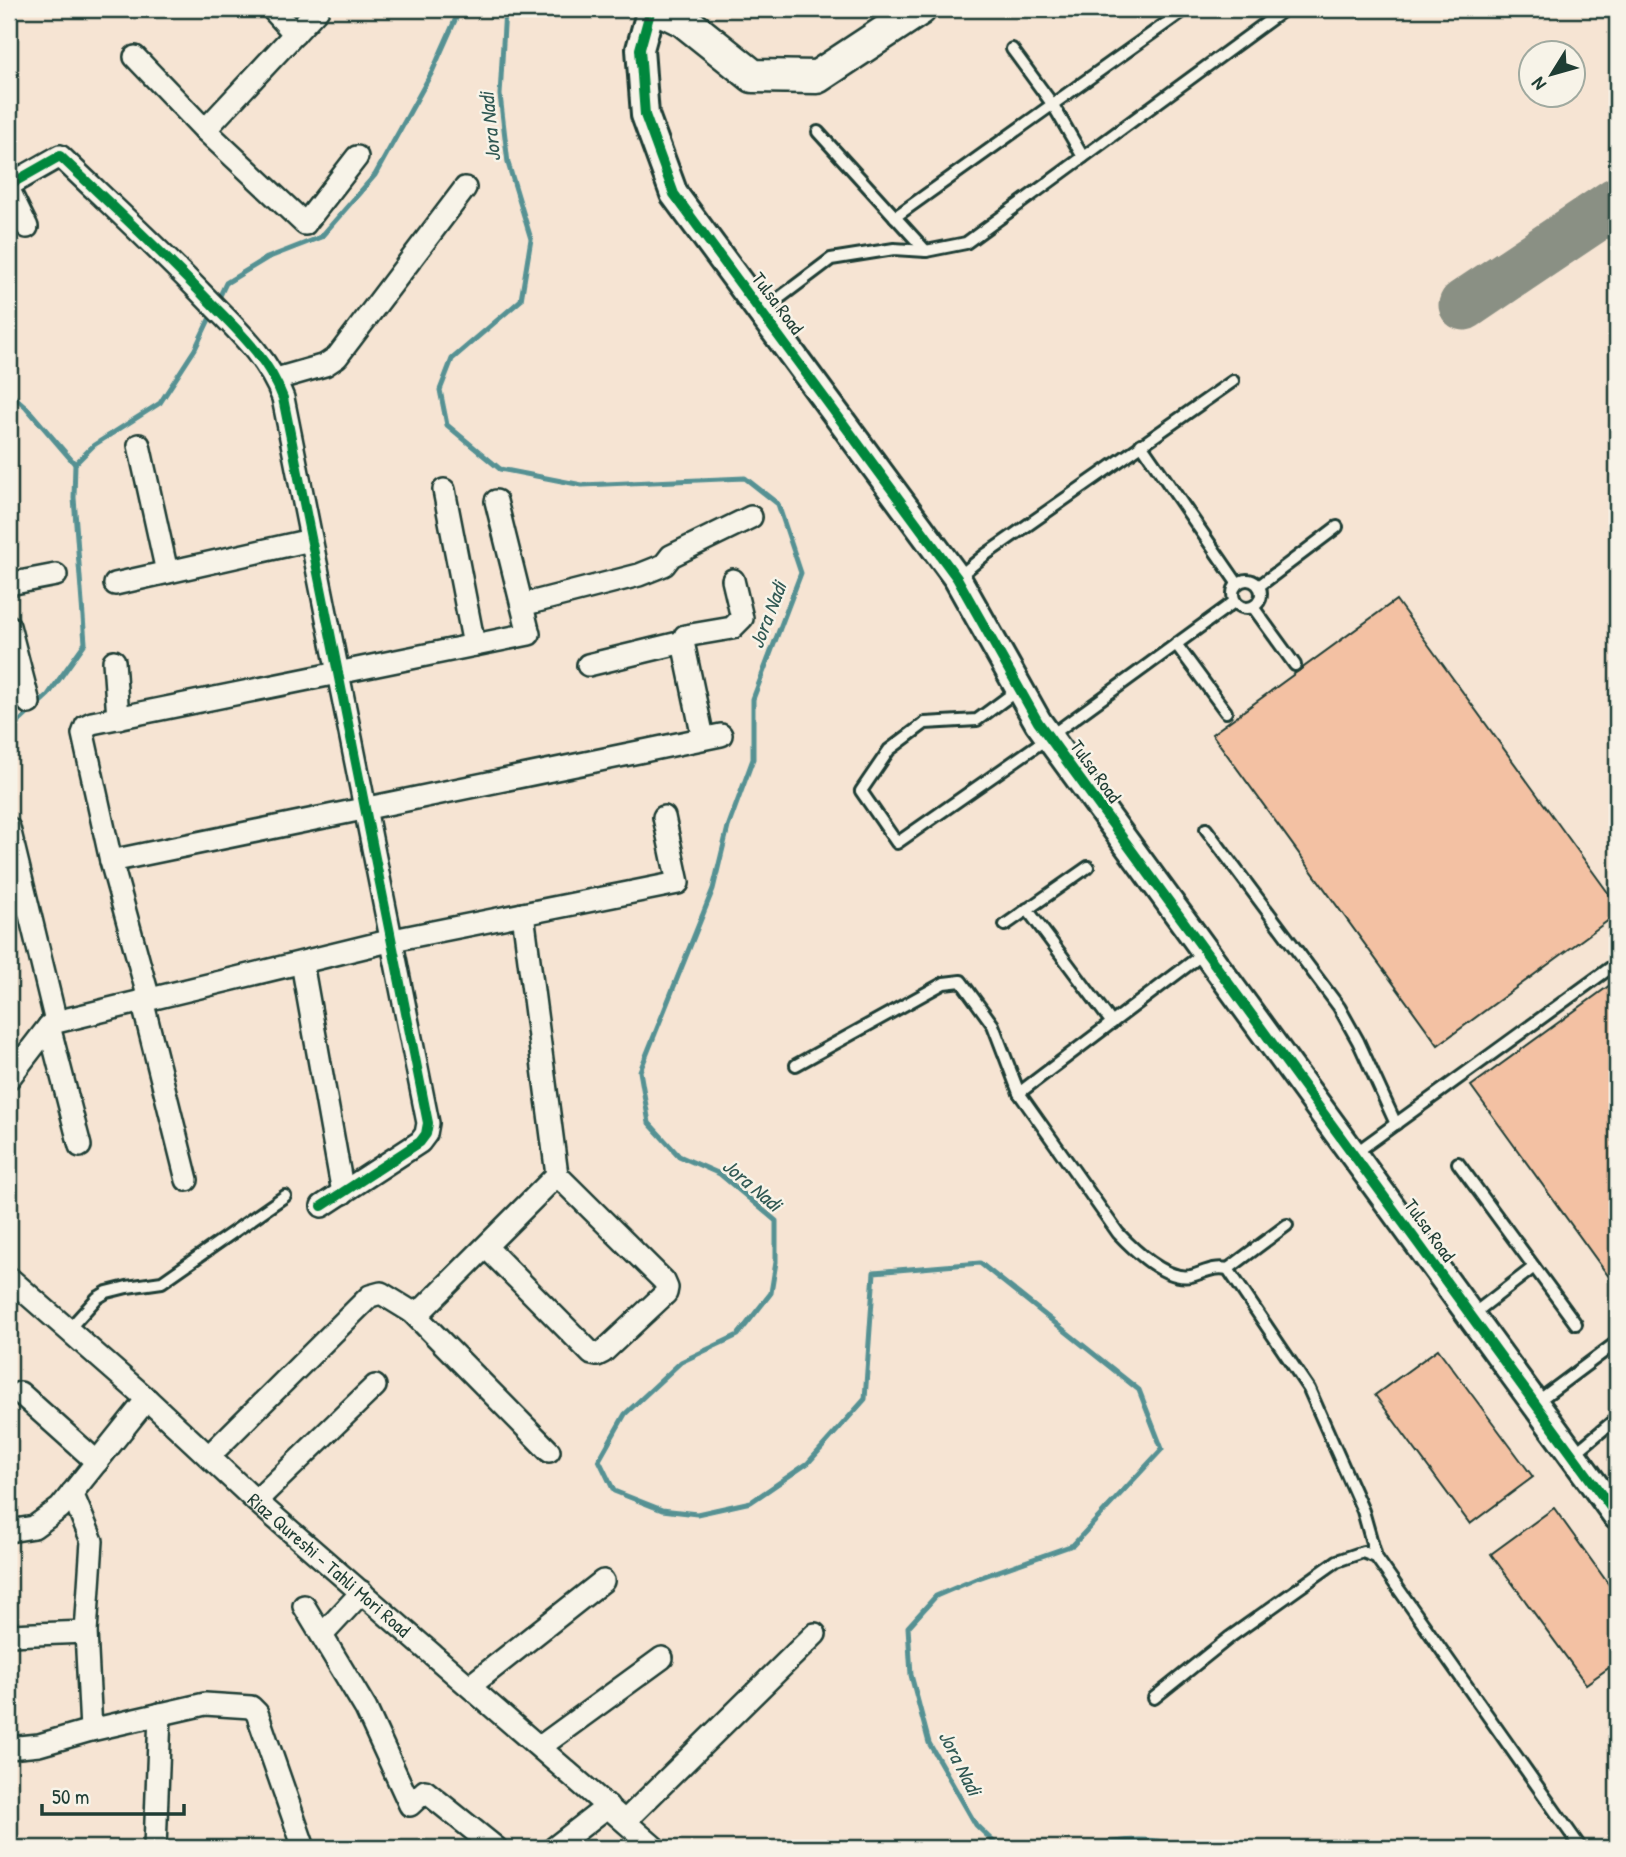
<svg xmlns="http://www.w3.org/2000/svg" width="1626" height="1857" font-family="'Patrick Hand',sans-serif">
	<rect width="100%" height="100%" fill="#f6e4d3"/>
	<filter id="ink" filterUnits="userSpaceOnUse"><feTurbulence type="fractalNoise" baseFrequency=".0143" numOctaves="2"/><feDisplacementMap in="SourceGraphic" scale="14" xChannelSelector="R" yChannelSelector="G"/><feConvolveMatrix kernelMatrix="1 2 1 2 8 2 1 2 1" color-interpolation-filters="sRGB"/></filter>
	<g filter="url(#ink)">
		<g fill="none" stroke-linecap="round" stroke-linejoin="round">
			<g stroke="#549193" stroke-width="5">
				<path d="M 505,9 L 500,95 L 508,163 L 531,239 L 521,300 L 452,359 L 440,390 L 447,425 L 500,469 L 582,485 L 745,478 L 778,504 L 801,573 L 753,699 L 753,759 L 728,827 L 713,889 L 640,1071 L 649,1123 L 679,1156 L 720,1174 L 776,1221 L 776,1262 L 771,1293 L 738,1335 L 681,1362 L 625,1414 L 599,1460 L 614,1491 L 662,1510 L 697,1514 L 751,1502 L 808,1463 L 865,1399 L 874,1272 L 980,1263 L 1139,1390 L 1162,1449 L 1073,1545 L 976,1579 L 936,1596 L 908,1627 L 911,1675 L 929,1743 L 976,1825 L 1000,1848"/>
				<path d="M 217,302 L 226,283 L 267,258 L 321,237 L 375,175 L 432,72 L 460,9"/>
				<path d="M 9,392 L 26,407 L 75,464"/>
				<path d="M 9,731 L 48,695 L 85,643 L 74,498 L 75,464 L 94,445 L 160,403 L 195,349 L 213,311"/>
				<path d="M 1086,1848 C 1118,1839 1155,1836 1187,1848"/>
			</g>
			<path stroke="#8a9084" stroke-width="51" d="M 1464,305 L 1617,202"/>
		</g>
		<g fill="#f3c1a3" stroke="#1f3d34" stroke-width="2">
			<path d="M 1396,600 L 1617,905 L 1617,914 L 1438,1045 L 1212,734 Z"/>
			<path d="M 1617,980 L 1617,1288 L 1471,1086 Z"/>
			<path d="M 1438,1349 L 1533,1477 L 1470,1524 L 1375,1395 Z"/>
			<path d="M 1554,1508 L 1617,1596 L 1617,1662 L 1586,1684 L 1491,1554 Z"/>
		</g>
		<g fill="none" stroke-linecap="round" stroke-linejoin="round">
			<g stroke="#1f3d34" stroke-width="16">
				<g id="service">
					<path d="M 1012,49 L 1053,105 L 1083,157"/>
					<path d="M 818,132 L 926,251"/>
					<path d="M 895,217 L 1186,9"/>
					<path d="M 762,311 L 831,259 L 894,249 L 926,251 L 966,243 L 1285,9"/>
					<path d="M 1141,444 L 1237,583"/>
					<path d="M 957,578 L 985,555 L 1233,381"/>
					<circle cx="1247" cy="594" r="14"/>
					<path d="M 1259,586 L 1337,527"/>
					<path d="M 1253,607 L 1295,665"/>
					<path d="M 1176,644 L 1226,712"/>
					<path d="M 1019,689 L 977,720 L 925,723 L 889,750 L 861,791 L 897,843 L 1049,737 L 1234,602"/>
					<path d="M 1206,829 L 1339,1007 L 1358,1041 L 1396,1124"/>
					<path d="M 1027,909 L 1112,1023"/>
					<path d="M 1005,925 L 1088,867"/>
					<path d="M 796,1065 L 944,983 L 961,981 L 993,1025 L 1019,1093 L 1118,1233 C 1133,1249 1166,1281 1191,1276 C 1205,1272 1214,1266 1228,1269 L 1309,1389 L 1363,1511 L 1376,1557"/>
					<path d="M 1019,1093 L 1204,953"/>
					<path d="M 1354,1154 L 1617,963"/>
					<path d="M 1458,1163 L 1576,1324"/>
					<path d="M 1228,1269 L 1287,1225"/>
					<path d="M 1472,1315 L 1534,1267"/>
					<path d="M 68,1330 L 97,1298 L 107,1292 L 127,1287 L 162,1282 L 285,1196"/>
					<path d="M 1534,1404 L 1617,1342"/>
					<path d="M 1574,1454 L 1617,1418"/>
					<path d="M 1154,1698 L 1230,1637 L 1337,1561 L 1363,1552 L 1376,1557 L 1581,1848"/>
				</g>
			</g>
			<g stroke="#1f3d34" stroke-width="26">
				<g id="minor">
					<path d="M 272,9 L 295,34"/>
					<path d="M 135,57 L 205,130 L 305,224 L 357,157"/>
					<path d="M 205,130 L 318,9"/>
					<path d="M 9,185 L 60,156 C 109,203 159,249 206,298 C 236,329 268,357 283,398 L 428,1123 L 426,1134 L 420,1142 L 322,1206"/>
					<path d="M 9,190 L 27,227"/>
					<path d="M 276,379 L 325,365 L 337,357 L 465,188"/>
					<path d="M 139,445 L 167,572"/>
					<path d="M 444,490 L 474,645"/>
					<path d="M 9,584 L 56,575"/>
					<path d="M 115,584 L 311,540"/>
					<path d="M 522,605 L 639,575 L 664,565 L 671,556 L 751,517"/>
					<path d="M 9,626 L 29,703"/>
					<path d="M 683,642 L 703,738"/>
					<path d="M 114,661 L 118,718"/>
					<path d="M 588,665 L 683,642 L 685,636 L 732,628 L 742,618 L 733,580"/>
					<path d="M 9,828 L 56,1022"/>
					<path d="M 111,861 L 721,735"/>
					<path d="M 302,963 L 343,1193"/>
					<path d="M 149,999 L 111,861 L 83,734 L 86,726 L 92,723 L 529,634 L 496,501"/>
					<path d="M 142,1000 L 187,1180"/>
					<path d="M 49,1026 L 80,1146"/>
					<path d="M 9,1078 L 49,1026 L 56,1022 L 393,940 L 678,883 L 664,817"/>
					<path d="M 486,1247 L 592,1354 L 597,1355 L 603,1352 L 666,1293 L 667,1288 L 664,1281 L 557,1175"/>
					<path id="s1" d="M 9,1278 L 147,1399 L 256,1501 L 655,1848"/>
					<path d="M 412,1312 L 549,1451"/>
					<path d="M 20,1393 L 97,1462"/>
					<path d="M 209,1456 L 370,1296 L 381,1293 L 412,1312 L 424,1308 L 557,1175 L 523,914"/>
					<path d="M 72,1493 L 92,1541 L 86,1632 L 91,1730"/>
					<path d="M 256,1501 L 375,1386"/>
					<path d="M 9,1531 L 34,1527 L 60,1508 L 147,1399"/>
					<path d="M 304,1606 L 366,1709 L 410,1805 L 425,1791 L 496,1848"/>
					<path d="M 9,1635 L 86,1632"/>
					<path d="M 322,1635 L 362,1592"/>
					<path d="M 470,1686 L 603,1581"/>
					<path d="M 540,1747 L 662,1658"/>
					<path d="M 9,1748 L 39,1745 L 91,1730 L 205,1704 L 251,1707 L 257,1713 L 304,1848"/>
					<path d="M 625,1821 L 815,1634"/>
					<path d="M 155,1848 L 160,1714"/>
					<path d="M 554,1848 L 608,1806"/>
				</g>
			</g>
			<g stroke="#1f3d34" stroke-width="32">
				<path id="tertiary" d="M 651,9 L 640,49 L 645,115 L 674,194 L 957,578 L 1038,722 L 1617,1516"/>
			</g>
			<g stroke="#1f3d34" stroke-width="37">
				<path id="secondary" d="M 660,9 L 683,20 L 753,76 L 817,77 L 920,9"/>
			</g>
			<use href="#service" stroke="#f7f3e8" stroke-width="10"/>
			<use href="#minor" stroke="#f7f3e8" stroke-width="21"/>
			<use href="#tertiary" stroke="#f7f3e8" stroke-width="26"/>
			<use href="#secondary" stroke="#f7f3e8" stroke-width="32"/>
			<g stroke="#f7f3e8" stroke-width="15">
				<g id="cycleway">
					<path d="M 651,9 L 640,49 L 645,115 L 674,194 L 957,578 L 1038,722 L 1617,1516"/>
					<path d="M 9,185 L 60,156 C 109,203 159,249 206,298 C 236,329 268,357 283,398 L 428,1123 L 426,1134 L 420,1142 L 322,1206"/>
				</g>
			</g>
			<use href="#cycleway" stroke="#00873e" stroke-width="10"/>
		</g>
	</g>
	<g text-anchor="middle" stroke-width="5" stroke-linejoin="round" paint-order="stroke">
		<g font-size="19" fill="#1f3d34" stroke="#f7f3e8">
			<text transform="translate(778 303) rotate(53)" y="7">Tulsa Road</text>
			<text transform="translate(1096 771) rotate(54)" y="7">Tulsa Road</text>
			<text transform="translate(1430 1230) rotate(54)" y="7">Tulsa Road</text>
			<text dy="7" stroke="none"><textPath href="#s1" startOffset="430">Riaz Qureshi - Tahli Mori Road</textPath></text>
		</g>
		<g font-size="21" font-style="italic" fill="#315954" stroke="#f7f3e8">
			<text transform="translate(490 127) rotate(-96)" y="7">Jora Nadi</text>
			<text transform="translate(768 615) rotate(-69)" y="7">Jora Nadi</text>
			<text transform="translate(752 1185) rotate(40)" y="7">Jora Nadi</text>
			<text transform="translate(960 1763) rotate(63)" y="7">Jora Nadi</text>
		</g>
	</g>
	<rect width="1626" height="1857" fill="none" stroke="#f7f3e8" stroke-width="35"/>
	<rect x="18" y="18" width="1591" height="1822" fill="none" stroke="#1f3d34" stroke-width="2.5" filter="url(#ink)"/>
	<g transform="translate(1552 74) rotate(233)"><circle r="33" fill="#f7f3e8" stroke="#a1aaa0" stroke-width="2"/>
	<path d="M0-5L12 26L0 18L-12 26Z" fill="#1f3d34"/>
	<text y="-10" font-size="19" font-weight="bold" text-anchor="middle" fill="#1f3d34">N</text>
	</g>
	<path d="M42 1804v10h142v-10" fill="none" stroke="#1f3d34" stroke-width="3.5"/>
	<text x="52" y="1804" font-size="21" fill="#1f3d34" stroke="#f7f3e8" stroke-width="5" paint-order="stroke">50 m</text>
</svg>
